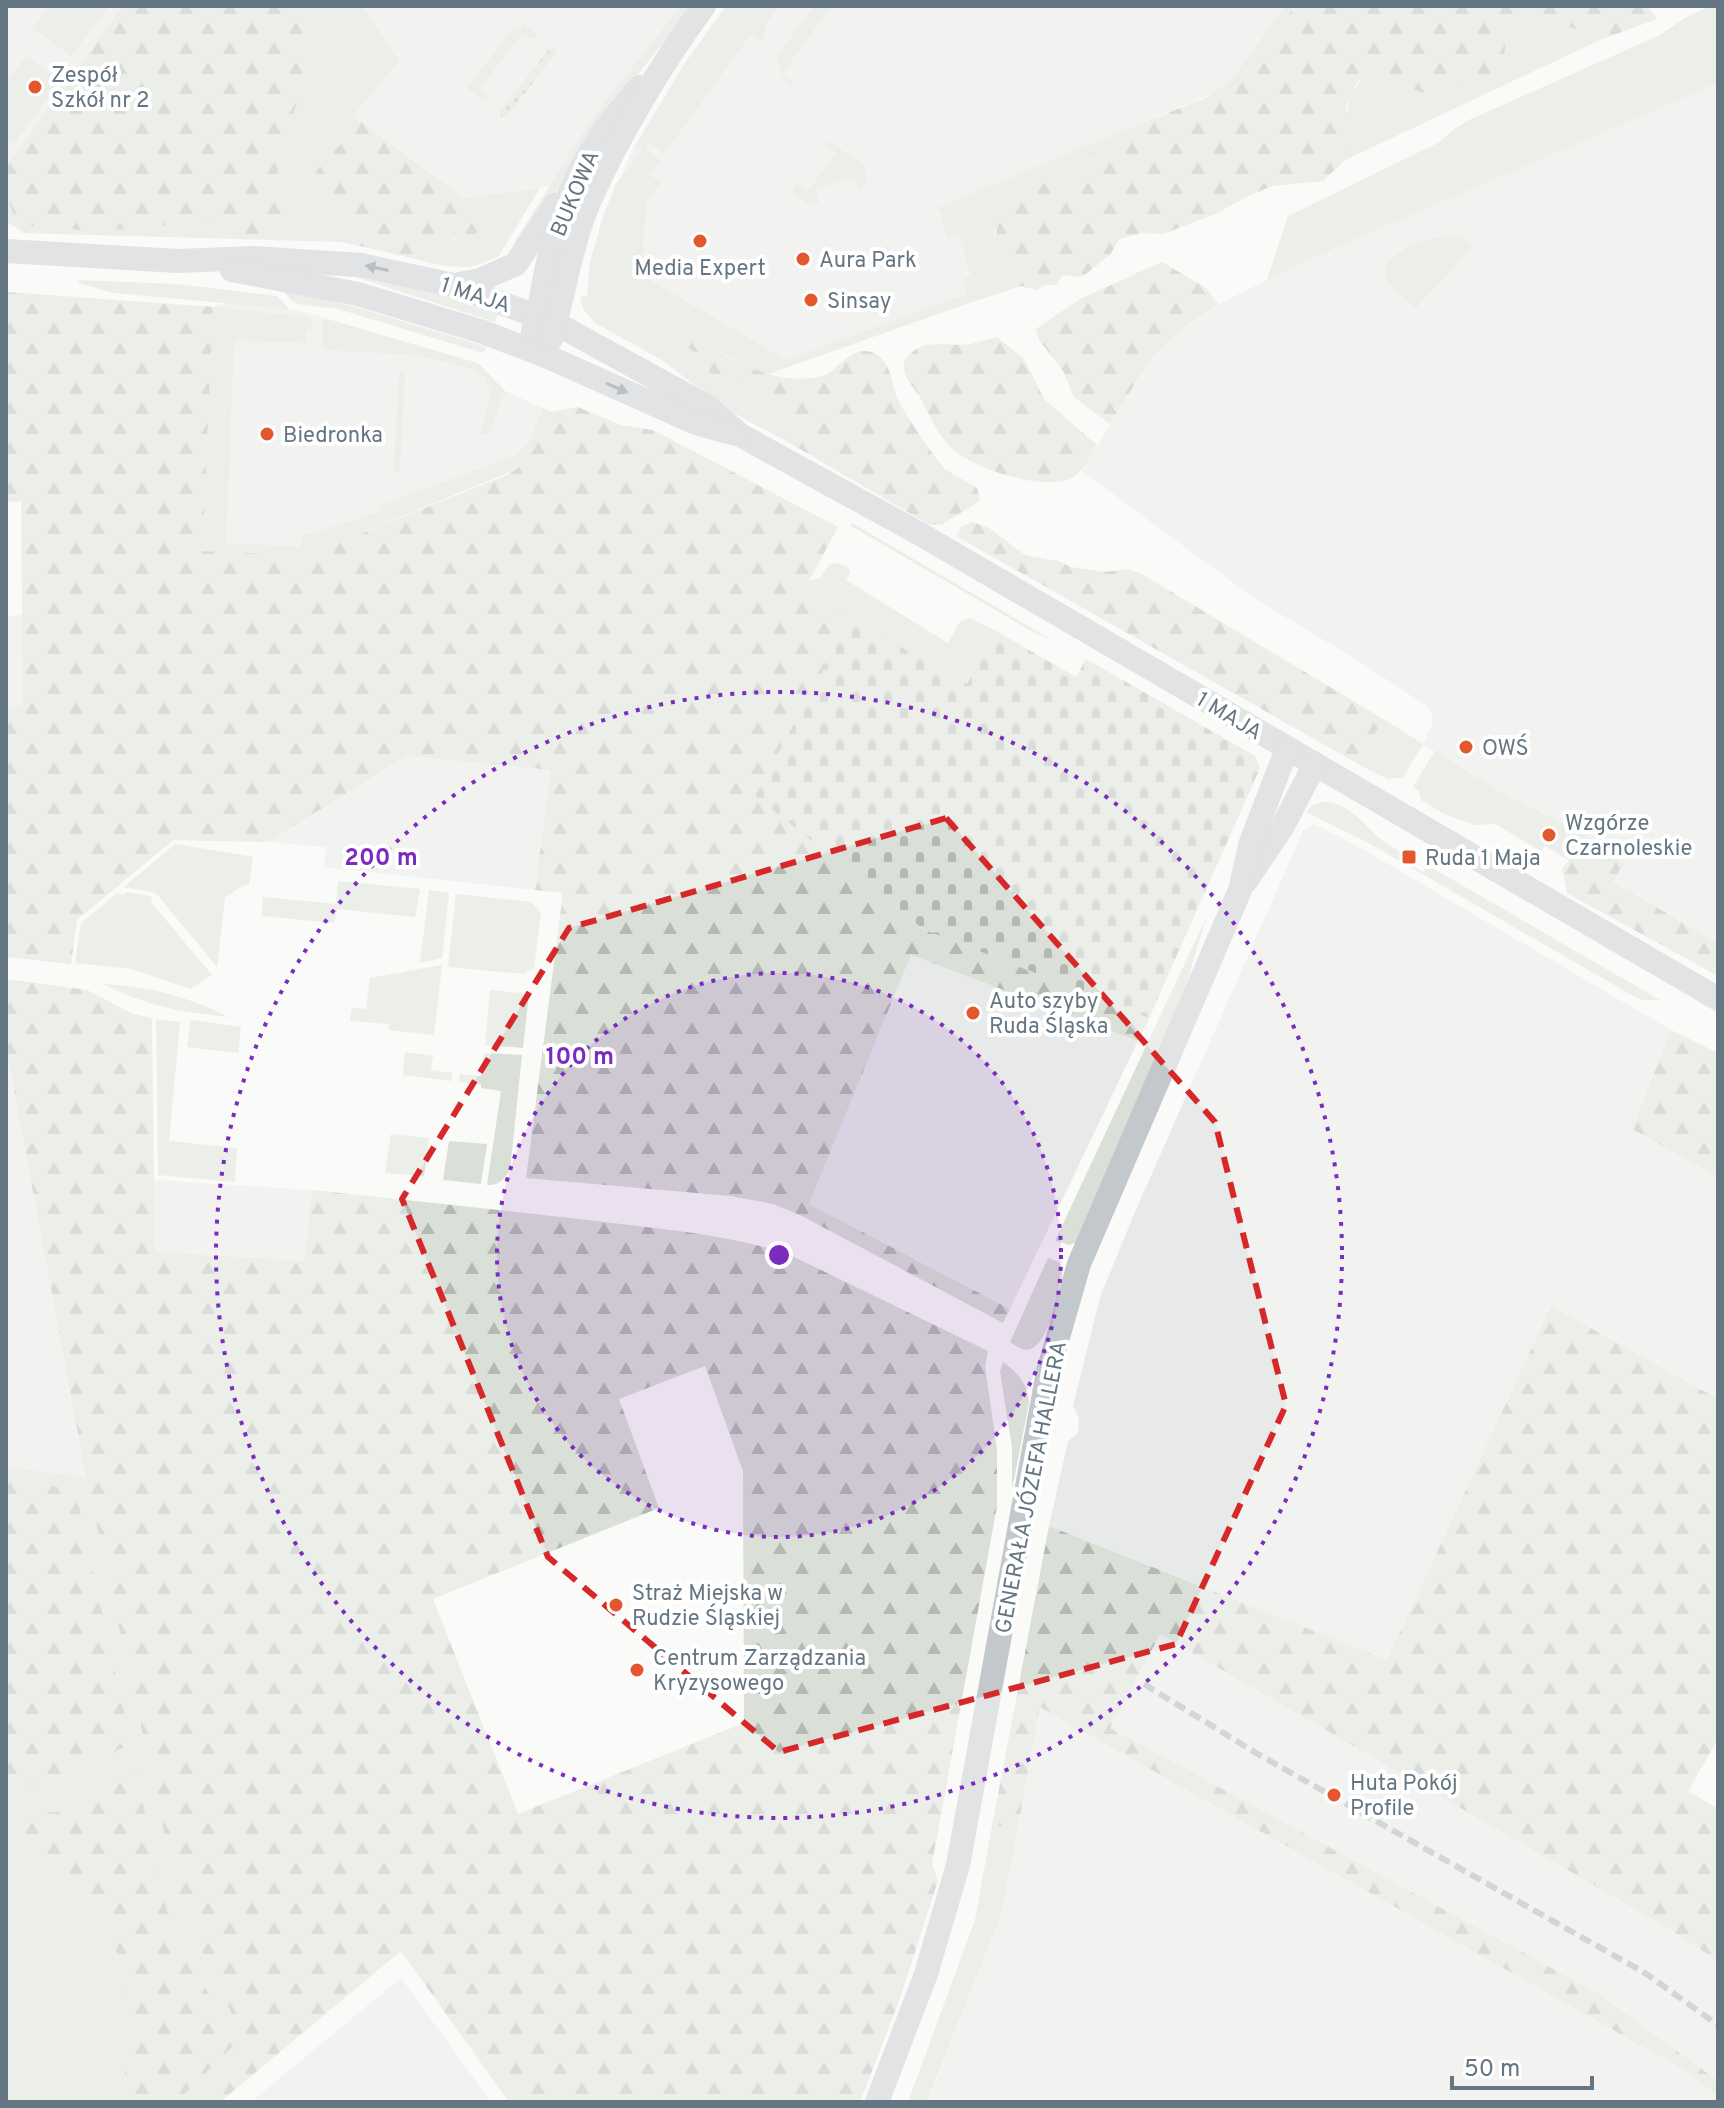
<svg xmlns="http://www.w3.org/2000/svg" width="1724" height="2108" font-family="Overpass,sans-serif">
	<defs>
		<pattern id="forest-firs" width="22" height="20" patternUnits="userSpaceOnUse" patternTransform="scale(2)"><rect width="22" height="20" fill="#dadfd7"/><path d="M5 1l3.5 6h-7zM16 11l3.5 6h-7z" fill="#b4b9b4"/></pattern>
		<pattern id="cemetery-stones" width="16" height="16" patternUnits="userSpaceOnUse" patternTransform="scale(2)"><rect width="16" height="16" fill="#dadfd7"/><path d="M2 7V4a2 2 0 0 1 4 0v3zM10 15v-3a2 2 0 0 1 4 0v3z" fill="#b4b9b4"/></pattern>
		<pattern id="garden-dots" width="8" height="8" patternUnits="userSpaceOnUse" patternTransform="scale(2)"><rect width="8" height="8" fill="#dadfd7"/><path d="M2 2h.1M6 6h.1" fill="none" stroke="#b4b9b4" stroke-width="1.8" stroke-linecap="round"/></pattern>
	</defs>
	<rect width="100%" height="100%" fill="#fafaf8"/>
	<g fill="#e8e9e9">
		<path d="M 6,6 L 123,6 L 7,168 L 6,167 Z"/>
		<path d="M 363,6 L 692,6 L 600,122 L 561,185 L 464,198 L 353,116 L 399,61 Z"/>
		<path d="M 726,6 L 1285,6 L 1230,82 L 1219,91 L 1103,139 L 938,215 L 1027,280 L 969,303 L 765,375 L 644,312 L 604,214 L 631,153 L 685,63 Z"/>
		<path d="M 1718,83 L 1718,943 L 1612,881 L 1622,864 L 1589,837 L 1499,791 L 1423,744 L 1432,725 L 1432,715 L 1427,706 L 1357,660 L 1254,598 L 1082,471 L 1151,358 L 1184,327 L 1218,304 L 1339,246 Z"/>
		<path d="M 243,299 L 309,313 L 480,365 L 501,389 L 551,412 L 535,452 L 305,556 L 201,551 L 213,307 Z"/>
		<path d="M 23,613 L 23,705 L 6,711 L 6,618 Z"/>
		<path d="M 406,756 L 551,770 L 535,890 L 324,867 L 326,847 L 268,842 Z"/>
		<path d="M 1314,824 L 1354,844 L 1671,1030 L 1632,1129 L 1718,1177 L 1718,1399 L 1551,1306 L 1387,1660 L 1049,1526 L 1068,1441 L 1078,1433 L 1079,1419 L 1073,1406 L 1100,1297 L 1135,1212 L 1304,829 Z"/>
		<path d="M 911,955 L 1138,1041 L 1010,1309 L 809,1204 Z"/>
		<path d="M 6,1047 L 86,1477 L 6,1467 Z"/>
		<path d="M 154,1180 L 312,1190 L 306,1261 L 155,1252 Z"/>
		<path d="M 1159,1633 L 1666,1927 L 1718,1961 L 1718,2081 L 1596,1992 L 1109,1728 Z"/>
		<path d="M 1040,1706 L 1686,2071 L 1718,2096 L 1718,2102 L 928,2102 L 1002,1912 Z"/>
		<path d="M 401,1978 L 491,2102 L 251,2102 Z"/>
	</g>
	<g fill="#dadfd7">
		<path d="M 50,6 L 109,6 L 71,56 L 33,28 Z"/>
		<path d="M 123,6 L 363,6 L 399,61 L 353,116 L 340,145 L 327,159 L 347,203 L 355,210 L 350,234 L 343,242 L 24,233 L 6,221 L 6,167 Z"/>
		<path d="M 681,6 L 692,6 L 600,122 L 518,254 L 513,249 L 514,243 L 591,120 Z"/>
		<path d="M 726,6 L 779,6 L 765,25 L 763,42 L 751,34 L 664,154 L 650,143 L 645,149 L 660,160 L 650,175 L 661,183 L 646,203 L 641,275 L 786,360 L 967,294 L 962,280 L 971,275 L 958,235 L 947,238 L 938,208 L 1103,139 L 1093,155 L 1069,176 L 1031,189 L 995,231 L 996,243 L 990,253 L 1027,280 L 969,303 L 765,375 L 687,336 C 691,342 700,350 703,356 C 713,381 720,383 748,385 L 761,398 L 766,408 L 780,415 L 779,420 L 785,429 L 788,442 L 724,408 L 662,360 L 595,323 L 584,310 L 580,297 L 587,296 L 590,261 L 604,214 L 616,184 L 643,149 L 635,146 L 685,63 Z"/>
		<path d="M 814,6 L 831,6 L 782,74 L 793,83 L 790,85 L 780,73 L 778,55 Z"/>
		<path d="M 1285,6 L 1295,6 L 1259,53 L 1241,83 L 1220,95 L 1205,98 L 1230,82 Z"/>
		<path d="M 1711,6 L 1718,6 L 1718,83 L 1339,246 L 1267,280 L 1288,216 L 1440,142 L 1453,130 L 1469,120 L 1660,35 L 1688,16 Z"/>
		<path d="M 1531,13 L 1581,31 L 1600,40 L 1345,160 C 1351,124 1337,95 1372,72 L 1424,93 L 1467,82 L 1487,83 L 1506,48 L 1507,29 L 1516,16 Z"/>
		<path d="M 524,24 L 534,32 L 536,38 L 529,38 L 522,34 L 480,88 L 488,96 L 487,100 L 483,101 L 467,88 L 514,27 L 519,30 Z"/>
		<path d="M 26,56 L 60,81 L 13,145 L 6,139 L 6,83 Z"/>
		<path d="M 828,141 L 864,165 L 867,179 L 859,189 L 854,176 L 815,190 L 819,203 L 811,205 L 794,196 L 793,188 L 796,184 L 807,192 L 836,153 L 825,144 Z"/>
		<path d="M 540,188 L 498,257 L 471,267 L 444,266 L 445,259 L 435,250 L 432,243 L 435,237 L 449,235 L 455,240 L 477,231 L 467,216 L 464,198 Z"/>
		<path d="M 1445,236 L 1459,237 L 1473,246 L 1416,308 C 1407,300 1388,287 1385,275 C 1380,254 1428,239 1445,236 Z"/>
		<path d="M 289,273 L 360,273 L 499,310 L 495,322 L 355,277 Z"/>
		<path d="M 78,280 L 176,284 L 277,296 L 289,309 L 114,293 L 81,284 Z"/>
		<path d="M 283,290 L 356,307 L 486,347 L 483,353 L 338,309 L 298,304 L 292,301 Z"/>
		<path d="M 213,307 L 312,318 L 311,329 L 306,330 L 306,343 L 234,340 L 226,543 L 301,547 L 302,536 L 380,512 L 379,506 L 515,456 L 528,444 L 543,408 L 551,412 L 535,452 L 520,468 L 305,556 L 201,551 Z"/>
		<path d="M 327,319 L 474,362 L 480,365 L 505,391 L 489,433 L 483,435 L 480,432 L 491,395 L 486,378 C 447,351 369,353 323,350 L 323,321 Z"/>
		<path d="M 399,372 L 405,372 L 400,472 L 394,472 Z"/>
		<path d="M 852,523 L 1052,640 L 1033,632 L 851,526 Z"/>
		<path d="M 834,563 L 847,566 L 850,571 L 846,580 L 948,643 L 960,622 L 969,618 L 998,632 L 967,685 L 803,592 L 808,581 L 820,578 L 829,565 Z"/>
		<path d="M 1385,720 L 1423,744 L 1402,779 L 1397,777 L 1389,780 L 1360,765 L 1368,742 Z"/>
		<path d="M 1435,751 L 1499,791 L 1589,837 L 1569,860 L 1545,846 L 1541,851 L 1495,824 L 1475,825 L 1444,814 L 1421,800 L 1419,791 L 1413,787 Z"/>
		<path d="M 1324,802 C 1347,801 1366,827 1383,841 C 1392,847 1402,853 1411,858 L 1409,864 L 1423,872 L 1427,865 L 1660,1000 L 1642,1000 L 1635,997 L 1367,842 L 1306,812 L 1314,804 Z"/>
		<path d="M 175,844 L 253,857 L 249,885 L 244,885 L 225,897 L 217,967 L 156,893 L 124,887 Z"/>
		<path d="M 338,881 L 420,889 L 415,917 L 337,909 L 334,923 L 262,916 L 263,897 L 336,904 Z"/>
		<path d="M 429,890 L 449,893 L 442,958 L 420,963 Z"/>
		<path d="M 125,892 L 152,896 L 151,902 L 212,975 L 190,989 L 132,969 L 75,963 L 81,923 L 118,893 L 124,896 Z"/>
		<path d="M 456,894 L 531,902 L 541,913 L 534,968 L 524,974 L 448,967 Z"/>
		<path d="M 1206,918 L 1179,1008 L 1076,1242 L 1070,1245 L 1055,1241 Z"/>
		<path d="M 442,965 L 434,1035 L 389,1030 L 389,1024 L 350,1021 L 352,1008 L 366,1009 L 370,978 Z"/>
		<path d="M 103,984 C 148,986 189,997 229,1017 C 179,1012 148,1006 103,984 Z"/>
		<path d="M 490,990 L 529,994 L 523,1048 L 485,1045 Z"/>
		<path d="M 156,1019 L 180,1022 L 169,1141 L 237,1148 L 235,1182 L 158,1175 Z"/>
		<path d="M 191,1020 L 241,1027 L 238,1053 L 187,1047 Z"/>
		<path d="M 405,1052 L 433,1056 L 431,1070 L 453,1073 L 451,1081 L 403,1075 Z"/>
		<path d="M 484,1053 L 522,1055 L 510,1170 C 504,1179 499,1186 487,1185 L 501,1091 L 481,1088 L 481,1084 L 459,1082 L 460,1074 L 481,1076 Z"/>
		<path d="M 391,1134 L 429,1138 L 424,1176 L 385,1173 Z"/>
		<path d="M 449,1141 L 487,1144 L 481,1184 L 443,1180 Z"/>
		<path d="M 1048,1258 L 1059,1262 L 1063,1272 C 1059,1290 1049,1348 1027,1350 C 1021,1350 1015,1345 1010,1342 Z"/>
		<path d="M 1003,1362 C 1018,1372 1028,1385 1029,1403 L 1012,1489 L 1012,1447 L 1000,1372 Z"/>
		<path d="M 6,1467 L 86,1477 L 180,1905 L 246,2044 L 186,2102 L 6,2102 Z"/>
		<path d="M 1019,1820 L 1002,1912 L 927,2102 L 908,2102 L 975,1920 L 992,1826 L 1008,1826 Z"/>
	</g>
	<g fill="url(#forest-firs)" fill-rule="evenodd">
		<path d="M 123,6 L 296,6 C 328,74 289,100 278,163 C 274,188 299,216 275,230 C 249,246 225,221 199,223 C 159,225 118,232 78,230 C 72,229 66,227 60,227 C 45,226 32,229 19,219 C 5,207 6,185 7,168 Z"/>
		<path d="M 1295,6 L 1647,6 L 1657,19 L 1600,40 L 1581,31 L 1531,13 L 1516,16 L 1507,29 L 1503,69 L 1487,83 L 1467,82 L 1424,93 L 1372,73 L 1357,82 L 1346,107 L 1349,139 L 1345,160 L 1323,181 L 1272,186 L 1246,197 L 1215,214 L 1163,234 L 1142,233 L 1119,239 L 1110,255 L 1082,277 L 1063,275 L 1056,285 L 1045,285 L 1036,290 L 1021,286 L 969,303 L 1026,280 L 990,252 L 996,243 C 994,220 1012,199 1032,188 C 1043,183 1057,182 1068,176 C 1083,168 1094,153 1103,139 L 1205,98 L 1220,95 L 1241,83 L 1259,53 Z"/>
		<path d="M 353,116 L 464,198 L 467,216 L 477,231 L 476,238 L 468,246 L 449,235 L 435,237 L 432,243 L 435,250 L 441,251 L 445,259 L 444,266 L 343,242 L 350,234 L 355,210 L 347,203 L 323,202 L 312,188 L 317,170 L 340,145 Z"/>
		<path d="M 1162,262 L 1206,288 L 1218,304 L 1184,327 L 1151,358 L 1110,424 L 1074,397 L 1063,371 L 1039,340 L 1036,329 L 1082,298 Z"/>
		<path d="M 6,292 L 213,307 L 202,551 L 305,556 L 507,475 C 534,461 540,438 551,412 L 578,407 L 621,425 L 653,430 L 838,527 L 803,592 L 851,619 L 756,796 L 923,929 L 1149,1018 L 1138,1041 L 911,955 L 809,1204 L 1010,1309 L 1003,1323 L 802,1216 L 773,1204 L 730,1196 L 526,1178 L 563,893 L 535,890 L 551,770 L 406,756 L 268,842 L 173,840 L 77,920 L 71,964 L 6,957 L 6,711 L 23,705 L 21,501 L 6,502 Z"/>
		<path d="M 687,335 C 729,357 769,386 818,377 C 837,374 850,345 871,352 C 892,360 890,380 897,398 C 904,412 934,458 945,469 C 954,476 967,481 977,488 L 980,501 L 941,525 L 928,524 L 788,442 L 785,429 L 779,420 L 780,415 L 766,408 L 761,398 L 748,385 C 724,383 706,380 702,353 L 692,351 L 686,345 Z"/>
		<path d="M 997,337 L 1024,359 L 1045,400 L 1097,445 C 1090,458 1084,471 1071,478 C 1044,492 977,469 955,451 C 937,436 929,413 918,394 C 914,388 907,381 905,373 C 904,369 904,365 904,361 C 922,335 944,348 971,344 C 980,342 989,339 997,337 Z"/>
		<path d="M 972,522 L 989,528 L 1025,555 L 1058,561 L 1071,567 L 1104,572 L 1127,569 L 1140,573 L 1385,720 L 1368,742 L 1360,765 L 956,536 L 962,526 Z"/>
		<path d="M 1589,837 L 1623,864 L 1613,882 L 1718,943 L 1718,976 L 1567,893 L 1562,869 Z"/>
		<path d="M 6,979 L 87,990 L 133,1014 L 152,1018 L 155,1252 L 305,1261 L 312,1190 C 407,1200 502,1210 596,1221 C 660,1229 726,1234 788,1254 L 988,1351 L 985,1367 L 997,1449 L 997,1506 L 932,1864 L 938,1881 L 899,2001 L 860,2102 L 509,2102 L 401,1951 L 220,2102 L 186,2102 L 246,2044 L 180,1905 L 86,1477 L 6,1047 ZM 705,1366 L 743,1471 L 744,1723 L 518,1814 L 433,1599 L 659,1508 L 619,1399 Z"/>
		<path d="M 1671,1030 L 1718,1053 L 1718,1177 L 1632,1129 Z"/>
		<path d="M 1551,1306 L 1718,1399 L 1718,1739 L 1688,1791 L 1718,1809 L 1718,1961 L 1666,1927 L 1160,1634 L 1110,1728 L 1596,1992 L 1718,2081 L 1718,2096 L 1686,2071 L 1040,1707 L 1019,1820 L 1008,1826 L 992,1826 L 1049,1526 L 1387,1660 Z"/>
		<path d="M 6,1480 L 75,1489 L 131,1743 C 92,1764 55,1790 9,1784 L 6,1780 Z"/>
		<path d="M 135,1769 L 167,1911 L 234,2045 L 176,2102 L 117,2102 C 139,2043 130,1947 88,1898 C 80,1888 66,1877 55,1871 C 45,1865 32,1860 25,1851 C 17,1840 20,1827 26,1817 C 42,1810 43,1814 57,1812 C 81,1808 114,1782 135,1769 Z"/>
	</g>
	<path fill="url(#cemetery-stones)" d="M 851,619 L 967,684 L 998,632 L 1076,677 L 1086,659 L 1255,756 L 1260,768 L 1149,1018 L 923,929 L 755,796 Z"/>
	<path fill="url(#garden-dots)" d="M 551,47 L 556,47 L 555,54 L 507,116 L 501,118 L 500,111 Z"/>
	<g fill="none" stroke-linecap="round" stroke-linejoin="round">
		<g stroke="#c3c8cc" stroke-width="24">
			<path d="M 6,251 L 178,261 L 254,258 L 361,265 L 453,285 L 555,323 L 706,406 L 740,435 L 920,534 L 1718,999"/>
			<path d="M 232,270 L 358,294 L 483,332 L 546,356 L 696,423 L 735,434"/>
			<path d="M 455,285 L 480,280 L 516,264 L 555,205"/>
			<path d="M 533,331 C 541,307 543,282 549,258 C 568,184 589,144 640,87"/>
			<path d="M 551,339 C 564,294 571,245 589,202 C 617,138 662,63 704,6"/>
			<path d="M 1246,881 L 1283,826 L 1315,764"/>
			<path d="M 877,2102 L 926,1974 L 958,1865 L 1048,1372 L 1079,1264 L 1240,890 L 1251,842 L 1287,749"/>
		</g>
		<path stroke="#a2aab0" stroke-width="6" stroke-dasharray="12 6" stroke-linecap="butt" d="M 1144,1684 L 1256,1753 L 1645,1973 L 1718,2025"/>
	</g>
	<defs><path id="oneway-solid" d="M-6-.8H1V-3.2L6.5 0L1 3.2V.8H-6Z" transform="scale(2)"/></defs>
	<g fill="#6a7a87">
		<use href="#oneway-solid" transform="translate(377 268) rotate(-168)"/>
		<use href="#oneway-solid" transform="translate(617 388) rotate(24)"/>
	</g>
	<path d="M0 0H1724V2108H0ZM 946,818 L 1215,1122 L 1286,1405 L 1176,1644 L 779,1752 L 548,1557 L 402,1199 L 569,928 Z" fill="#fafaf8" fill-opacity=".55" fill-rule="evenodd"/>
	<path fill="none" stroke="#d62828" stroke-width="6" stroke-dasharray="16 10" stroke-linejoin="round" d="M 946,818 L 1215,1122 L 1286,1405 L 1176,1644 L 779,1752 L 548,1557 L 402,1199 L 569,928 Z"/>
	<circle cx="779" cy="1255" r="282" fill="#7b2cbf" fill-opacity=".12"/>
	<g fill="none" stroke="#7b2cbf" stroke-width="4" stroke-dasharray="4 8">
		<circle cx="779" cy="1255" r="282"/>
		<circle cx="779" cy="1255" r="563"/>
	</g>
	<g fill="#e4572e" stroke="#fff" stroke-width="3">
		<circle cx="35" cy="87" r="8"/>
		<circle cx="700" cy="241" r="8"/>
		<circle cx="803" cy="259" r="8"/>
		<circle cx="811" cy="300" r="8"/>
		<circle cx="267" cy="434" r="8"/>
		<circle cx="1466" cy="747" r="8"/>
		<circle cx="1549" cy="835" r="8"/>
		<rect x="1401" y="849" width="16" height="16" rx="4"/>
		<circle cx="973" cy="1013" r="8"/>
		<circle cx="616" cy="1605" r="8"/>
		<circle cx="637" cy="1670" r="8"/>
		<circle cx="1334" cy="1795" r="8"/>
	</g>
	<g text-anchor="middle" stroke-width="8" stroke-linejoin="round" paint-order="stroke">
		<g font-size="22" fill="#657683" stroke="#fff" text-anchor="start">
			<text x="51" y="82">Zespół<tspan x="51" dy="25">Szkół nr 2</tspan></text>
			<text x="819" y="267">Aura Park</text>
			<text x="700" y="275" text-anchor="middle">Media Expert</text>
			<text x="827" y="308">Sinsay</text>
			<text x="283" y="442">Biedronka</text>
			<text x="1482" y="755">OWŚ</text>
			<text x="1565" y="830">Wzgórze<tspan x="1565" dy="25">Czarnoleskie</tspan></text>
			<text x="1425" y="865">Ruda 1 Maja</text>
			<text x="989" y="1008">Auto szyby<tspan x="989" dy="25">Ruda Śląska</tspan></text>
			<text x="632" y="1600">Straż Miejska w<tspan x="632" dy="25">Rudzie Śląskiej</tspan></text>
			<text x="653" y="1665">Centrum Zarządzania<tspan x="653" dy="25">Kryzysowego</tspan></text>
			<text x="1350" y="1790">Huta Pokój<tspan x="1350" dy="25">Profile</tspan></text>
		</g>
		<g font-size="22" fill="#657683" stroke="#fff">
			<text transform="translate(574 193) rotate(-67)" y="8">BUKOWA</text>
			<text transform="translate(476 294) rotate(18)" y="8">1 MAJA</text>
			<text transform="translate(1230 715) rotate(31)" y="8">1 MAJA</text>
			<text transform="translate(1030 1487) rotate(-79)" y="8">GENERAŁA JÓZEFA HALLERA</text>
		</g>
	</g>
	<circle cx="779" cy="1255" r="12" fill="#7b2cbf" stroke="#fff" stroke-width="4"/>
	<g font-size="24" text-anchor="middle" font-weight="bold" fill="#7b2cbf" stroke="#fff" stroke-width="8" stroke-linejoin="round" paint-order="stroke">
		<text x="381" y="865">200 m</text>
		<text x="580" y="1064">100 m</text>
	</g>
	<rect width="1724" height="2108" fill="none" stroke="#657683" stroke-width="16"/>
	<path d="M1452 2076v12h140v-12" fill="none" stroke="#657683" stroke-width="4"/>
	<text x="1464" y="2076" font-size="24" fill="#657683" stroke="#ffffff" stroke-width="6" paint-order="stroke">50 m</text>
</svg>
